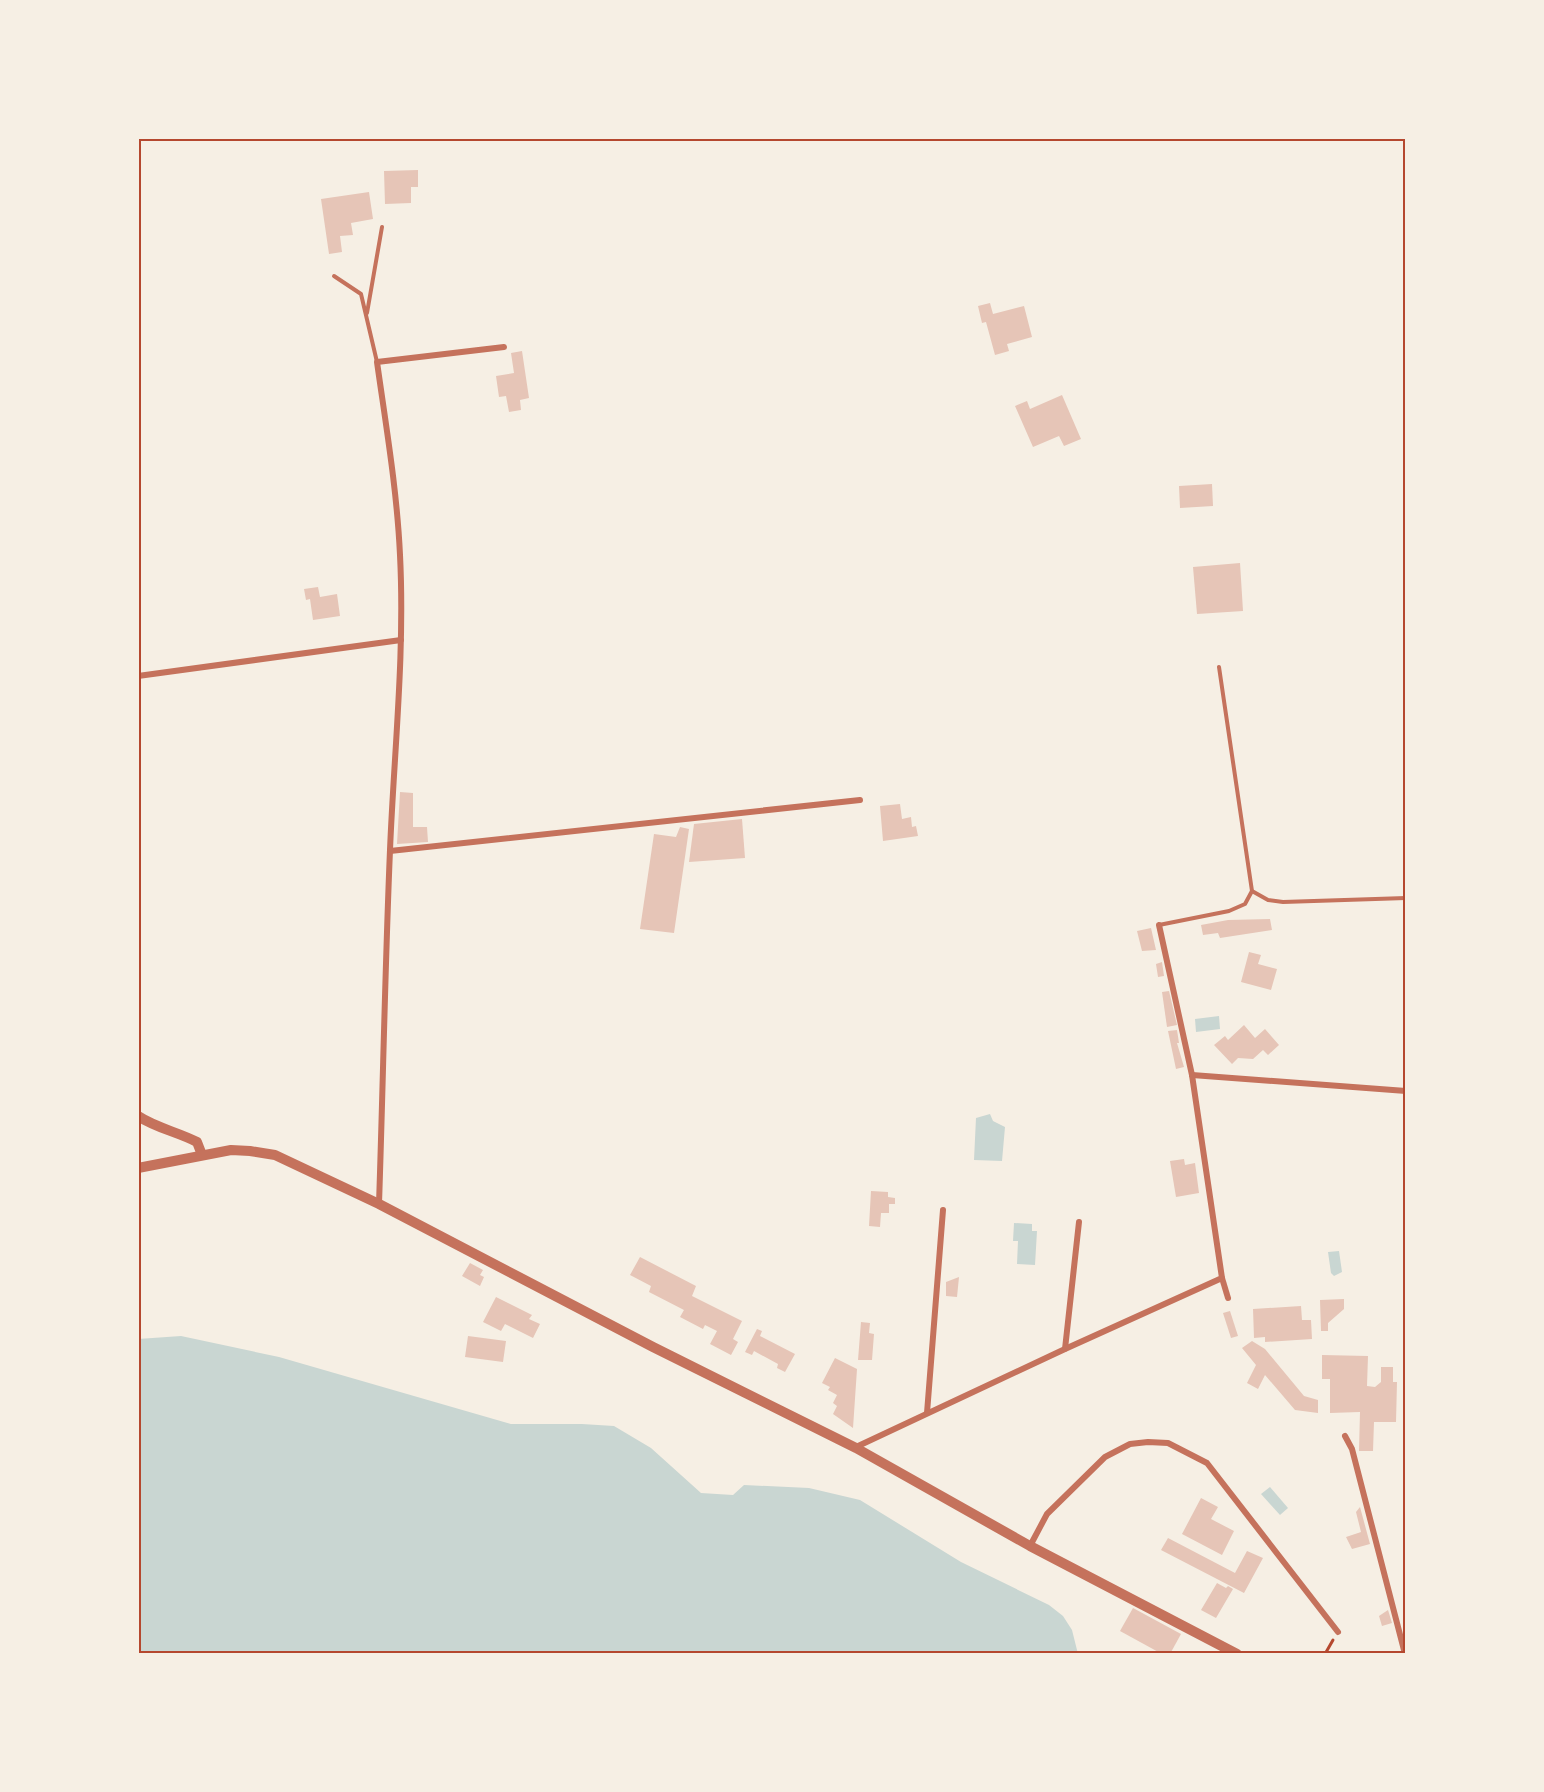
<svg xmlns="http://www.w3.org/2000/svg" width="1544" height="1792" font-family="Cabin,sans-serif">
	<rect width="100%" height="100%" fill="#f6efe4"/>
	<g fill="#c9d6d2">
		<path d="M 1219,1016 L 1220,1029 L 1196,1032 L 1195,1019 Z"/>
		<path d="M 990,1114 L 993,1121 L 1005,1127 L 1002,1161 L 974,1160 L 976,1118 Z"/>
		<path d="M 1014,1223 L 1032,1224 L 1032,1231 L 1037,1231 L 1035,1265 L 1017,1264 L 1018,1241 L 1013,1241 Z"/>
		<path d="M 1339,1251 L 1342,1272 L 1334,1276 L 1331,1273 L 1328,1252 Z"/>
		<path d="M 181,1336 L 279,1357 L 511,1424 L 582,1424 L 614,1426 L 651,1448 L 701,1493 L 733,1495 L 744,1485 L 809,1488 L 860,1500 L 961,1562 L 1049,1605 L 1063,1616 L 1072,1630 L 1078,1654 L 138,1654 L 138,1339 Z"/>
		<path d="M 1270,1487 L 1288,1508 L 1280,1515 L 1261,1494 Z"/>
	</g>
	<g fill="#e6c5b7">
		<path d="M 418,170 L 418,187 L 411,187 L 411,203 L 385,204 L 384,171 Z"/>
		<path d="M 369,192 L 373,219 L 351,223 L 353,235 L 340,236 L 342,252 L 329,254 L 321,199 Z"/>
		<path d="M 990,303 L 993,314 L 1024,306 L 1032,337 L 1007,344 L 1009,351 L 995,355 L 986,322 L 982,323 L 978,306 Z"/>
		<path d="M 522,351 L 529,398 L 520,400 L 521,410 L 509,412 L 506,396 L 499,397 L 496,376 L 514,373 L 511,353 Z"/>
		<path d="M 1062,395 L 1081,439 L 1064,446 L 1059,436 L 1033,447 L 1015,406 L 1027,401 L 1030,409 Z"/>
		<path d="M 1212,484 L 1213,506 L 1180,508 L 1179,486 Z"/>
		<path d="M 1240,563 L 1243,611 L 1197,614 L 1193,567 Z"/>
		<path d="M 318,587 L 320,597 L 337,594 L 340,616 L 313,620 L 310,599 L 306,600 L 304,589 Z"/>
		<path d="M 400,792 L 413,793 L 413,827 L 427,827 L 428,842 L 397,844 Z"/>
		<path d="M 900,804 L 902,819 L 911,817 L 912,827 L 916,826 L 918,836 L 883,841 L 880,806 Z"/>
		<path d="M 742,819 L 745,858 L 689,862 L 694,824 Z"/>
		<path d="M 680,827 L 689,829 L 674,933 L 640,929 L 654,834 L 676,837 Z"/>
		<path d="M 1270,919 L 1272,930 L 1220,938 L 1218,933 L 1203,935 L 1201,925 L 1228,920 Z"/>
		<path d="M 1151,928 L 1156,950 L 1142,951 L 1137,931 Z"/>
		<path d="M 1249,952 L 1261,955 L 1258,964 L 1277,969 L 1271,990 L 1241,982 Z"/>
		<path d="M 1162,962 L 1164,976 L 1158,977 L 1156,964 Z"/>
		<path d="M 1169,991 L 1177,1025 L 1167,1027 L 1162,992 Z"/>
		<path d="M 1244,1025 L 1255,1038 L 1265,1029 L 1279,1045 L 1268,1055 L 1263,1050 L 1253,1059 L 1238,1058 L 1232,1064 L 1214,1045 L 1225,1036 L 1228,1040 Z"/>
		<path d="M 1177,1030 L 1179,1043 L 1177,1043 L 1184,1067 L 1176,1069 L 1168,1031 Z"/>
		<path d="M 1184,1159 L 1185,1165 L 1195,1163 L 1199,1193 L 1176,1197 L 1170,1161 Z"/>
		<path d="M 871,1191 L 888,1192 L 888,1197 L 895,1198 L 895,1204 L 889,1204 L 889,1213 L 881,1213 L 880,1227 L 869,1226 Z"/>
		<path d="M 640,1257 L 696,1286 L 692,1296 L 742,1321 L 733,1339 L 738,1342 L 731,1355 L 710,1344 L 717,1331 L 705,1325 L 703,1329 L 680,1317 L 684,1310 L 649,1292 L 651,1286 L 630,1275 Z"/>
		<path d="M 470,1263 L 483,1270 L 480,1275 L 484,1277 L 480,1286 L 462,1276 Z"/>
		<path d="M 959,1277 L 957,1297 L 946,1296 L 946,1282 Z"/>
		<path d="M 496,1297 L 532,1315 L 529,1319 L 540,1324 L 533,1338 L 505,1324 L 501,1331 L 483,1322 Z"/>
		<path d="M 1344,1299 L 1344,1309 L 1328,1323 L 1328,1331 L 1321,1331 L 1320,1300 Z"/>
		<path d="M 1301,1306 L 1302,1320 L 1311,1320 L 1312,1339 L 1265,1342 L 1265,1337 L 1254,1338 L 1253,1309 Z"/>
		<path d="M 1230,1311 L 1238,1336 L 1231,1338 L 1223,1313 Z"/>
		<path d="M 861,1322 L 870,1323 L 869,1333 L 874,1334 L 872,1360 L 858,1360 Z"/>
		<path d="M 757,1329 L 762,1331 L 760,1336 L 795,1354 L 785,1372 L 777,1368 L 778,1364 L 754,1351 L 752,1355 L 745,1352 Z"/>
		<path d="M 468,1336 L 506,1341 L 503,1362 L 465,1357 Z"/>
		<path d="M 1252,1341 L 1265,1349 L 1304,1396 L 1318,1400 L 1318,1413 L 1295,1410 L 1265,1375 L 1258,1389 L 1247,1383 L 1256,1365 L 1242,1348 Z"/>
		<path d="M 1322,1355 L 1368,1356 L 1367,1386 L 1375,1387 L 1381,1382 L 1381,1367 L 1393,1367 L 1393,1382 L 1397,1382 L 1396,1422 L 1374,1422 L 1373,1451 L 1359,1451 L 1360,1412 L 1330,1413 L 1330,1379 L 1322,1379 Z"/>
		<path d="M 835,1358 L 857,1369 L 853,1428 L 833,1414 L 837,1406 L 833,1403 L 837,1395 L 828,1390 L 830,1387 L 822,1383 Z"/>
		<path d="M 1201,1498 L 1218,1507 L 1211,1519 L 1234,1531 L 1222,1555 L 1182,1534 Z"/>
		<path d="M 1360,1507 L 1370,1544 L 1352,1549 L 1346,1537 L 1361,1532 L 1356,1512 Z"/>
		<path d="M 1168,1538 L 1235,1573 L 1247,1551 L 1263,1558 L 1244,1593 L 1161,1550 Z"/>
		<path d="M 1217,1583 L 1226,1588 L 1228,1586 L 1233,1589 L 1216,1618 L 1201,1610 Z"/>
		<path d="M 1133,1608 L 1181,1634 L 1170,1654 L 1162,1654 L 1120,1631 Z"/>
		<path d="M 1388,1610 L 1392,1623 L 1382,1626 L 1379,1616 Z"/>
	</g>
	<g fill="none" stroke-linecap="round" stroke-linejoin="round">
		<path stroke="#b5482f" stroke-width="3" d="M 1325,1654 L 1333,1640"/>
		<g stroke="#c5725c" stroke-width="4">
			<path d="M 334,276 L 361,294 L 377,362"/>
			<path d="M 367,313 L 382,227"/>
			<path d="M 1219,667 L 1252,891 L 1268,900 L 1283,902 L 1406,898"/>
			<path d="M 1159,925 L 1229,911 L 1245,904 L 1252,891"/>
		</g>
		<g stroke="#c5725c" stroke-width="6">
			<path d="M 138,676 L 401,640"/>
			<path d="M 390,851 L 860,800"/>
			<path d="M 1192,1075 L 1406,1091"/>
			<path d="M 379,1204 C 383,1086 385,968 390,850 C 394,752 405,654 400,555 C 397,490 386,426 377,362 L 504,347"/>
			<path d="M 1222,1278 L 1228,1298"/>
			<path d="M 1065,1349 L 1079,1222"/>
			<path d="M 927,1413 L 943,1210"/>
			<path d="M 1345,1436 L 1352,1449 L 1405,1654"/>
			<path d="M 856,1447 L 1065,1349 L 1222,1278 L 1192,1075 L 1159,925"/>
			<path d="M 1030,1546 L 1047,1514 L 1105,1457 L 1130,1444 L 1148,1442 L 1168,1443 L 1207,1463 L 1338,1632"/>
		</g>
		<g stroke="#c5725c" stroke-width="10">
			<path d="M 138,1116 C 156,1128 178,1132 197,1142 L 202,1155"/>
			<path d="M 138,1168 L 231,1150 L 250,1151 L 275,1155 L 379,1204 L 653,1347 L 856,1448 L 1030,1546 L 1237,1654"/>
		</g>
	</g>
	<rect width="1544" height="1792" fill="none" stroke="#f6efe4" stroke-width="279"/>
	<rect x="140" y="140" width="1264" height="1512" fill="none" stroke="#b5482f" stroke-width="2"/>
</svg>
